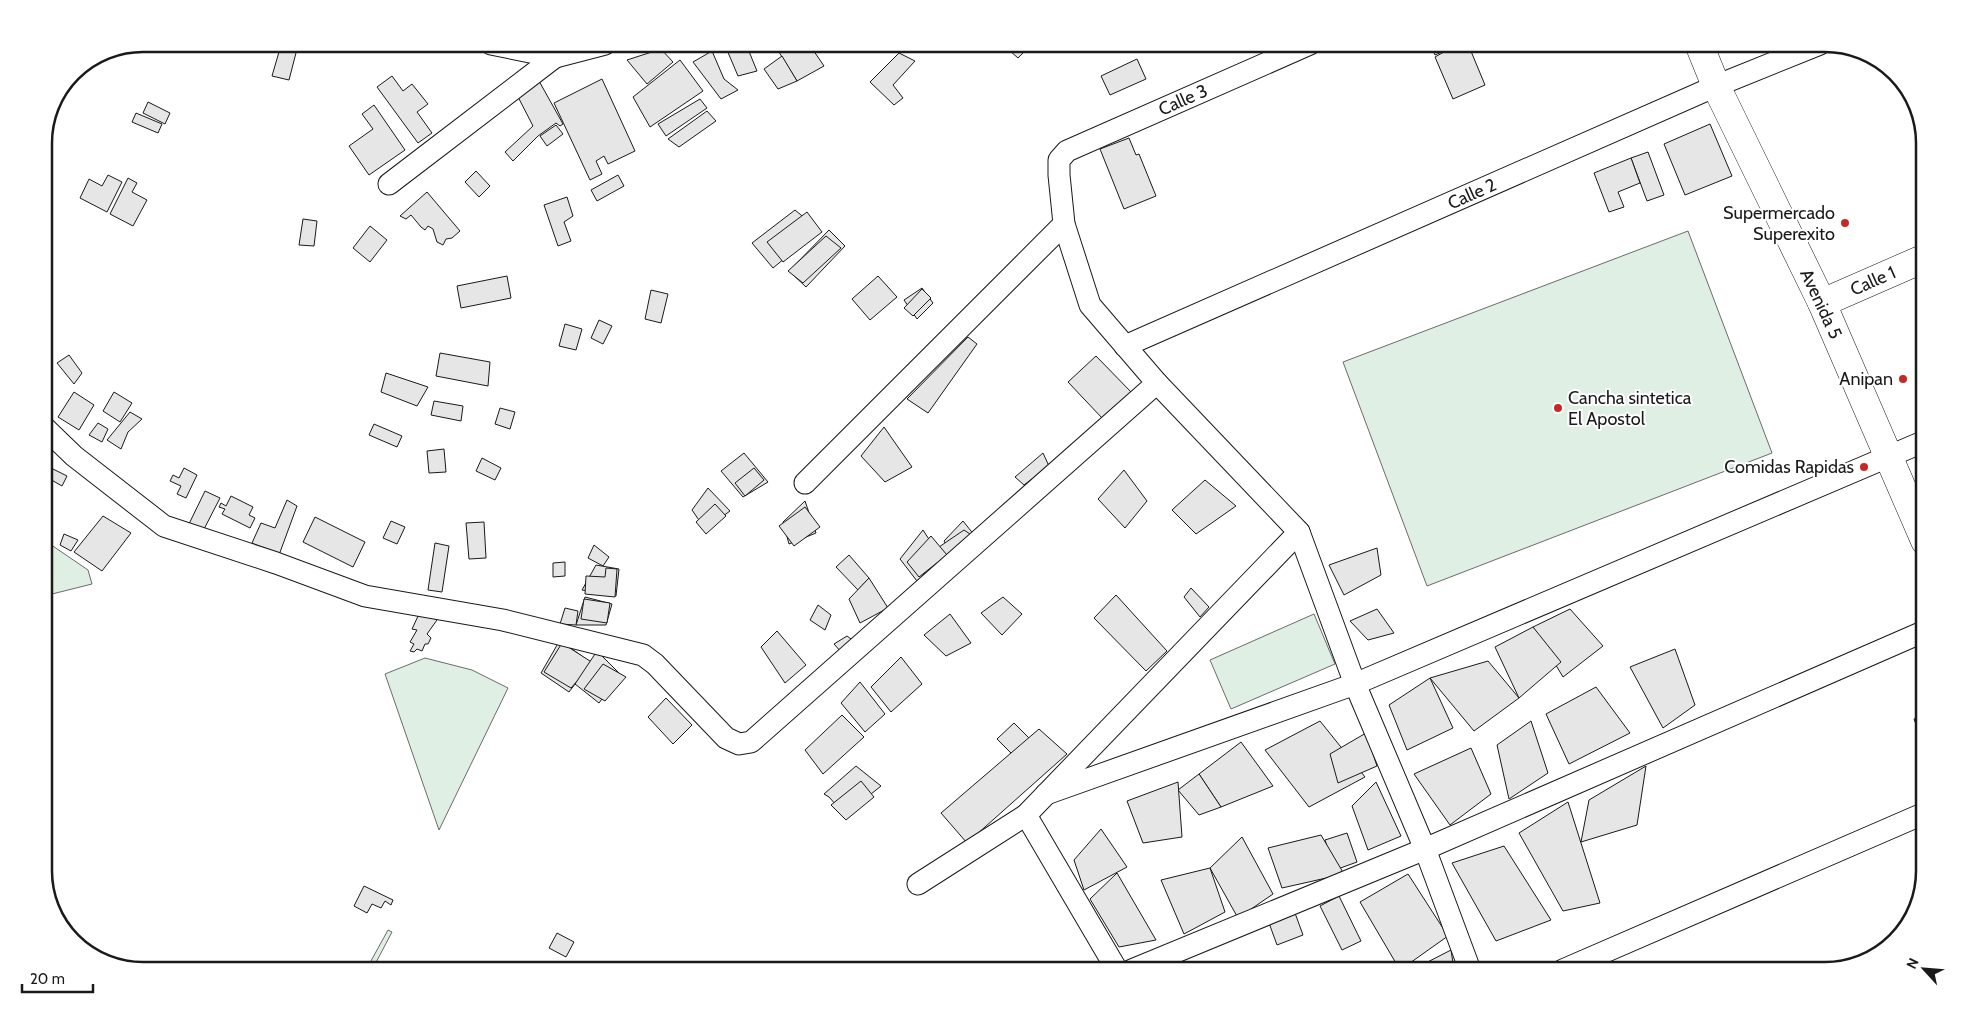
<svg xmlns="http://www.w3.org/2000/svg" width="1969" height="1014" font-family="Cabin,sans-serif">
	<rect width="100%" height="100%" fill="#fff"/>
	<g fill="#e0efe3" stroke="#6a6a6a">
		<path d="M 1688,231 L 1772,453 L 1427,586 L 1343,362 Z"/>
		<path d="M 44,540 L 88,570 L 92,584 L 44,596 Z"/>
		<path d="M 1314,614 L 1335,664 L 1231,709 L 1210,660 Z"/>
		<path d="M 425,658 L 472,670 L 508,688 L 439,830 L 385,674 Z"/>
		<path d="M 388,930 L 392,932 L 372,970 L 366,970 Z"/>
	</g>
	<g fill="#e6e6e6" stroke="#1a1a1a">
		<path d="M 740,44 L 746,44 L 757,71 L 738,76 L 727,50 Z"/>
		<path d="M 774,44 L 809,44 L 824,66 L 797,81 Z"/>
		<path d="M 1002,44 L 1032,44 L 1018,58 Z"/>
		<path d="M 1430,44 L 1460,44 L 1435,55 Z"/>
		<path d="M 1468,44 L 1485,85 L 1453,99 L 1435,57 L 1451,48 Z"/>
		<path d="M 281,45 L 297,49 L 289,80 L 272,76 Z"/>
		<path d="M 661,49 L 673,62 L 647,84 L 627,60 Z"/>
		<path d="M 712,51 L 724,79 L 738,90 L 721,99 L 693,62 Z"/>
		<path d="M 899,53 L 915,61 L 893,85 L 903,98 L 894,105 L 870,82 Z"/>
		<path d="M 782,56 L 797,81 L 778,89 L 764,69 Z"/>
		<path d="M 1137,59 L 1146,79 L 1110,95 L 1101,76 Z"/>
		<path d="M 680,60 L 703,91 L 650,127 L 633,97 Z"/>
		<path d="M 392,76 L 403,91 L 412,84 L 428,104 L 417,112 L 432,133 L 418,143 L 377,87 Z"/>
		<path d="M 602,79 L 635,151 L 608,164 L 604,156 L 596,161 L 602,174 L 590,180 L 554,103 Z"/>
		<path d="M 539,81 L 563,124 L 560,126 L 556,123 L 538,136 L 513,161 L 505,152 L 533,126 L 516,93 Z"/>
		<path d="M 700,99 L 707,108 L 666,136 L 658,124 Z"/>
		<path d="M 148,102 L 170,113 L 165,124 L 143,113 Z"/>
		<path d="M 374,105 L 405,150 L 369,175 L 349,146 L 373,129 L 362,114 Z"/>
		<path d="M 707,111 L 716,121 L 679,147 L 668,139 Z"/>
		<path d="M 136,113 L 162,124 L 158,133 L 132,122 Z"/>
		<path d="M 1710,124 L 1732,176 L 1685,195 L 1664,144 Z"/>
		<path d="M 556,125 L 563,134 L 547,146 L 540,136 Z"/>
		<path d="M 1129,138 L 1136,155 L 1139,154 L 1156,196 L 1124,209 L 1100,149 Z"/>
		<path d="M 1648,152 L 1664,195 L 1647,201 L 1631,158 Z"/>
		<path d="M 1631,158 L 1640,183 L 1618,192 L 1624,207 L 1609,212 L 1594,173 Z"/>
		<path d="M 476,171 L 490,186 L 479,197 L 465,182 Z"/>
		<path d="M 108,175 L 122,182 L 107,212 L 80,198 L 89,179 L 102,186 Z"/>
		<path d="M 618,175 L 624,186 L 597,201 L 591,190 Z"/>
		<path d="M 128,178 L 137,183 L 132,192 L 147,200 L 133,226 L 110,214 Z"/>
		<path d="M 427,192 L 460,231 L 452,238 L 446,239 L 443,245 L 437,242 L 433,229 L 428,226 L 425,230 L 421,227 L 411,215 L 406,219 L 400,216 Z"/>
		<path d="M 567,197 L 573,216 L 564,222 L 571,241 L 558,246 L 544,205 Z"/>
		<path d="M 795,210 L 819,230 L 773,268 L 752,243 Z"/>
		<path d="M 807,212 L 822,232 L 783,262 L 767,242 Z"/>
		<path d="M 303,219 L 317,221 L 314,246 L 299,245 Z"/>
		<path d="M 370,226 L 387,240 L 370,262 L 353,248 Z"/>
		<path d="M 829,230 L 845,246 L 806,287 L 789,271 Z"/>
		<path d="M 826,236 L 841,248 L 803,283 L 788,271 Z"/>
		<path d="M 507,276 L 511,298 L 461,308 L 457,286 Z"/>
		<path d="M 878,276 L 897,297 L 870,320 L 852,299 Z"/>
		<path d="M 922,288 L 933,303 L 917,319 L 904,300 Z"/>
		<path d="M 922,289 L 931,298 L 913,316 L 904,308 Z"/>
		<path d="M 651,290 L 668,294 L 661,323 L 645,319 Z"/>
		<path d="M 599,320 L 612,326 L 603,344 L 591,338 Z"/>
		<path d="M 565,324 L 582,329 L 576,350 L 559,346 Z"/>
		<path d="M 968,337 L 977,344 L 928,413 L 907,399 Z"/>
		<path d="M 440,353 L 490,362 L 488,386 L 436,376 Z"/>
		<path d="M 69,355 L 82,373 L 74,384 L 57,363 Z"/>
		<path d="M 1096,356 L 1133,394 L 1102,418 L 1068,382 Z"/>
		<path d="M 386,373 L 428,387 L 417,406 L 381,392 Z"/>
		<path d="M 74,392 L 94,405 L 79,430 L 58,417 Z"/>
		<path d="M 114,392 L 132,403 L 120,422 L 103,411 Z"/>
		<path d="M 434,401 L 463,406 L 461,421 L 431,415 Z"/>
		<path d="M 500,408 L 515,412 L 510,429 L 495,424 Z"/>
		<path d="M 130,412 L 142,419 L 128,432 L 121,449 L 107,440 Z"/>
		<path d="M 98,423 L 108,429 L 102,442 L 89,435 Z"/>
		<path d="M 374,424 L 402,436 L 397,447 L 369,435 Z"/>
		<path d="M 884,427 L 912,467 L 885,482 L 861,456 Z"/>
		<path d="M 444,449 L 446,472 L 429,473 L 427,451 Z"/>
		<path d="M 744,453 L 768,482 L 743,497 L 721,471 Z"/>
		<path d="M 1043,453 L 1049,466 L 1024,485 L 1015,477 Z"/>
		<path d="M 482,458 L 501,468 L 495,480 L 476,471 Z"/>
		<path d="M 184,468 L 197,475 L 186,498 L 177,494 L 181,486 L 170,481 L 173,475 L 179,478 Z"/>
		<path d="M 754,468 L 764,480 L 745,496 L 735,483 Z"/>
		<path d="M 53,469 L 67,476 L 62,486 L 48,478 Z"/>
		<path d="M 1124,470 L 1147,501 L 1125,528 L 1098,499 Z"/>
		<path d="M 1205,480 L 1236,506 L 1196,534 L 1172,510 Z"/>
		<path d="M 708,488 L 730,511 L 705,529 L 692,510 Z"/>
		<path d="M 205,491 L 220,498 L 201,535 L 187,528 Z"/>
		<path d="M 231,496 L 253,507 L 249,515 L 255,518 L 250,528 L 222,514 L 225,509 L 219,507 L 221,503 L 226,506 Z"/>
		<path d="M 287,500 L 297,506 L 279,555 L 252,543 L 261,523 L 275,528 Z"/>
		<path d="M 805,501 L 816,533 L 789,544 L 783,522 Z"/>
		<path d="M 715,504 L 726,516 L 706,534 L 696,522 Z"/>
		<path d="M 805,507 L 820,527 L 794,546 L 779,526 Z"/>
		<path d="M 103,516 L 131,533 L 102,571 L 74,552 Z"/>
		<path d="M 315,517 L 365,542 L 353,567 L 303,542 Z"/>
		<path d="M 391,521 L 405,527 L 397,544 L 383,538 Z"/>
		<path d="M 963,521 L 975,536 L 953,557 L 944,541 Z"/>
		<path d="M 484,522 L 486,558 L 469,559 L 466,523 Z"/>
		<path d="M 923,530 L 941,558 L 917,581 L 900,559 Z"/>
		<path d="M 964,530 L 976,538 L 947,559 L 939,547 Z"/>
		<path d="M 64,534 L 78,540 L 71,551 L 60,545 Z"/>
		<path d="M 931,536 L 947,555 L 919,577 L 907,562 Z"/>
		<path d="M 435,543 L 449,546 L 442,592 L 428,590 Z"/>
		<path d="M 594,545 L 609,557 L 603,566 L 588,558 Z"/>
		<path d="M 1377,548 L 1381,575 L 1344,595 L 1329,565 Z"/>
		<path d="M 849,555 L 869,578 L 858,590 L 836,567 Z"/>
		<path d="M 565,562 L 565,576 L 553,577 L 553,563 Z"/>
		<path d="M 596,565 L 619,569 L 616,596 L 582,590 Z"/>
		<path d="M 606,568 L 617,569 L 615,597 L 585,594 L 586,576 L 605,577 Z"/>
		<path d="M 869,578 L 888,608 L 860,623 L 849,599 Z"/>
		<path d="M 1191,588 L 1209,607 L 1200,617 L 1184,597 Z"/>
		<path d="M 1116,595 L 1167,651 L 1146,671 L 1094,618 Z"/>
		<path d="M 585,597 L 612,604 L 606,625 L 576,625 Z"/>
		<path d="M 1003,597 L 1022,614 L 1002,635 L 981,613 Z"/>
		<path d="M 584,599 L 610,603 L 607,623 L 581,619 Z"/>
		<path d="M 818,605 L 831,615 L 825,630 L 810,620 Z"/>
		<path d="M 565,608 L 578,611 L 576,625 L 560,624 Z"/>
		<path d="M 1377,609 L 1394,633 L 1368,640 L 1350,621 Z"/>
		<path d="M 1570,609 L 1603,646 L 1563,677 L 1533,627 Z"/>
		<path d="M 419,614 L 428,615 L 437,620 L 427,634 L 431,638 L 428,644 L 425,644 L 422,651 L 417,649 L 414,652 L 410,651 L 414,644 L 410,642 L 417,630 L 412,629 Z"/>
		<path d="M 950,614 L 971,643 L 946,656 L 924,635 Z"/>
		<path d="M 1533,627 L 1561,662 L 1519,698 L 1495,647 Z"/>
		<path d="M 777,631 L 806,665 L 785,683 L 761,647 Z"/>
		<path d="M 847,636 L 855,642 L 842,653 L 834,644 Z"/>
		<path d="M 560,640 L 591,663 L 569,692 L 541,673 Z"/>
		<path d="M 562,643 L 593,663 L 571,688 L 544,672 Z"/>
		<path d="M 1675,649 L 1695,705 L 1663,728 L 1630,667 Z"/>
		<path d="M 597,651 L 620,674 L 599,703 L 575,684 Z"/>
		<path d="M 901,657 L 922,684 L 891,712 L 871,687 Z"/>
		<path d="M 1488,661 L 1519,698 L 1474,731 L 1430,678 Z"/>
		<path d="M 603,664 L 626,677 L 605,701 L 584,689 Z"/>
		<path d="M 1430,678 L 1453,728 L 1407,750 L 1389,705 Z"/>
		<path d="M 860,682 L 885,714 L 865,732 L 841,703 Z"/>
		<path d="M 1596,687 L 1630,733 L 1569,764 L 1546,714 Z"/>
		<path d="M 666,698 L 692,725 L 673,744 L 648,717 Z"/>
		<path d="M 1925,714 L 1925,748 L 1914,719 Z"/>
		<path d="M 842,715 L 864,737 L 823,774 L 805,750 Z"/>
		<path d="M 1320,721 L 1365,777 L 1309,807 L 1265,750 Z"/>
		<path d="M 1531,721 L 1548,773 L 1509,799 L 1497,745 Z"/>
		<path d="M 1014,723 L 1034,743 L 1017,759 L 997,739 Z"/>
		<path d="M 1039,729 L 1067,754 L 967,843 L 941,813 Z"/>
		<path d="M 1366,733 L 1377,766 L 1338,783 L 1330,754 Z"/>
		<path d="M 1241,742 L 1273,786 L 1221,807 L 1199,774 Z"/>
		<path d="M 1471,748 L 1491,794 L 1450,825 L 1414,774 Z"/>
		<path d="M 856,766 L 881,786 L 845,815 L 829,797 L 824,794 Z"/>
		<path d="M 1646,766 L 1637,825 L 1581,842 L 1589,800 Z"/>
		<path d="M 1199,774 L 1221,807 L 1199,815 L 1178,790 Z"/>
		<path d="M 861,781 L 874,797 L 846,820 L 831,805 Z"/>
		<path d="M 1178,782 L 1182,837 L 1143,843 L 1127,801 Z"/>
		<path d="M 1376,782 L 1401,836 L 1368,850 L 1352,806 Z"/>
		<path d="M 1568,802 L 1600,903 L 1563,911 L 1519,833 Z"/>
		<path d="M 1101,829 L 1127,867 L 1084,890 L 1074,860 Z"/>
		<path d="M 1347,833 L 1357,862 L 1335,870 L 1325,840 Z"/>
		<path d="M 1321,835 L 1344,874 L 1282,888 L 1268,848 Z"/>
		<path d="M 1242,837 L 1273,894 L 1238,918 L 1210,868 Z"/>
		<path d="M 1504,846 L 1551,920 L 1496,941 L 1452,863 Z"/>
		<path d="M 1210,868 L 1225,912 L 1184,934 L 1161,880 Z"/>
		<path d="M 1117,873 L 1156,940 L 1119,947 L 1090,899 Z"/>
		<path d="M 1408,874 L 1448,936 L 1400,970 L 1360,902 Z"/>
		<path d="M 364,886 L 393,900 L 391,905 L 385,901 L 381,908 L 372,904 L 367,913 L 354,906 Z"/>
		<path d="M 1339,896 L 1361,941 L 1342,950 L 1320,906 Z"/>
		<path d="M 1295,913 L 1303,935 L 1277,945 L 1269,923 Z"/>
		<path d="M 557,933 L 574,942 L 566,957 L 549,948 Z"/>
		<path d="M 1451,950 L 1454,970 L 1412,970 Z"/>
	</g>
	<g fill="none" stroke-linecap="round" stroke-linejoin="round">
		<g stroke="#1a1a1a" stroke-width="23">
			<g id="street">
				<path d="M 491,44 L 555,57 L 605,44"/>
				<path d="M 1310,44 L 1067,151 L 1059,160 L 1059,175 L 1064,224 L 1090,305 L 1157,383 L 1299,532 L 1355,684 L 1425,849 L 1470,970"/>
				<path d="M 389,184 L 555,57"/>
				<path d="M 1125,346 L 1716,86 L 1820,44"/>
				<path d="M 44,427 L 74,456 L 164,526 L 276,563 L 365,596 L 503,620 L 643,655 L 655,664 L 726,738 L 739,744 L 751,742 L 1157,383"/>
				<path d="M 805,483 L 1064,224"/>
				<path d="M 1046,794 L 1355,684 L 1925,441"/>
				<path d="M 1026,815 L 1117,970"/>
				<path d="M 918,884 L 1026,815 L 1299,532"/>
				<path d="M 1132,970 L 1425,849 L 1925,631"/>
				<path d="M 1563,970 L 1925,813"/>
			</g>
		</g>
		<g stroke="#1a1a1a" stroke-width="29">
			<g id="secondary">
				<path d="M 1699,44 L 1716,86 L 1822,303 L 1925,541"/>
				<path d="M 1822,303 L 1925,258"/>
			</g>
		</g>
		<use href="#street" stroke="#fff" stroke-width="21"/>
		<use href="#secondary" stroke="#fff" stroke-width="28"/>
	</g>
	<g fill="#c62828" stroke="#fff" stroke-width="2">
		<circle cx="1845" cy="223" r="5"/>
		<circle cx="1903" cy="379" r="5"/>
		<circle cx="1558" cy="408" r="5"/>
		<circle cx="1864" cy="467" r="5"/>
	</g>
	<g text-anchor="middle" stroke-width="4" stroke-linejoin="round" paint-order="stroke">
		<g font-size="18" fill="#1a1a1a" stroke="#fff">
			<text transform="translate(1183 100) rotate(-24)" y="6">Calle 3</text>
			<text transform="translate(1472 194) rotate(-24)" y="6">Calle 2</text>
			<text transform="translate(1873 281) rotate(-24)" y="6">Calle 1</text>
			<text transform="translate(1821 304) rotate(65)" y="6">Avenida 5</text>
		</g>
		<g font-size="18" fill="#1a1a1a" stroke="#fff" text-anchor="end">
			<text x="1835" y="219">Supermercado<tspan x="1835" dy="21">Superexito</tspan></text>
			<text x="1893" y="385">Anipan</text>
			<text x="1568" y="404" text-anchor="start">Cancha sintetica<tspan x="1568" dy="21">El Apostol</tspan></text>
			<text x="1854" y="473">Comidas Rapidas</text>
		</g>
	</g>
	<path d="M0 0H1969V1014H0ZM143 52H1825A91 91 0 0 1 1916 143V871A91 91 0 0 1 1825 962H143A91 91 0 0 1 52 871V143A91 91 0 0 1 143 52Z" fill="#fff" fill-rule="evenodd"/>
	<path fill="none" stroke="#1a1a1a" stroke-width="2.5" d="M143 52H1825A91 91 0 0 1 1916 143V871A91 91 0 0 1 1825 962H143A91 91 0 0 1 52 871V143A91 91 0 0 1 143 52Z"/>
	<g transform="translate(1924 969) rotate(296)" stroke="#ffffff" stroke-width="4" paint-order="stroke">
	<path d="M0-4L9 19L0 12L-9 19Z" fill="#1a1a1a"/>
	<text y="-8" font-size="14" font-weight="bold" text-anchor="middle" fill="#1a1a1a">N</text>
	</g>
	<path d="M22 984v8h71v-8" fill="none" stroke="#1a1a1a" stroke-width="2.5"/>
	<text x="30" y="984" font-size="15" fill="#1a1a1a" stroke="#ffffff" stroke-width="4" paint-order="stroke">20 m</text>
</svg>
